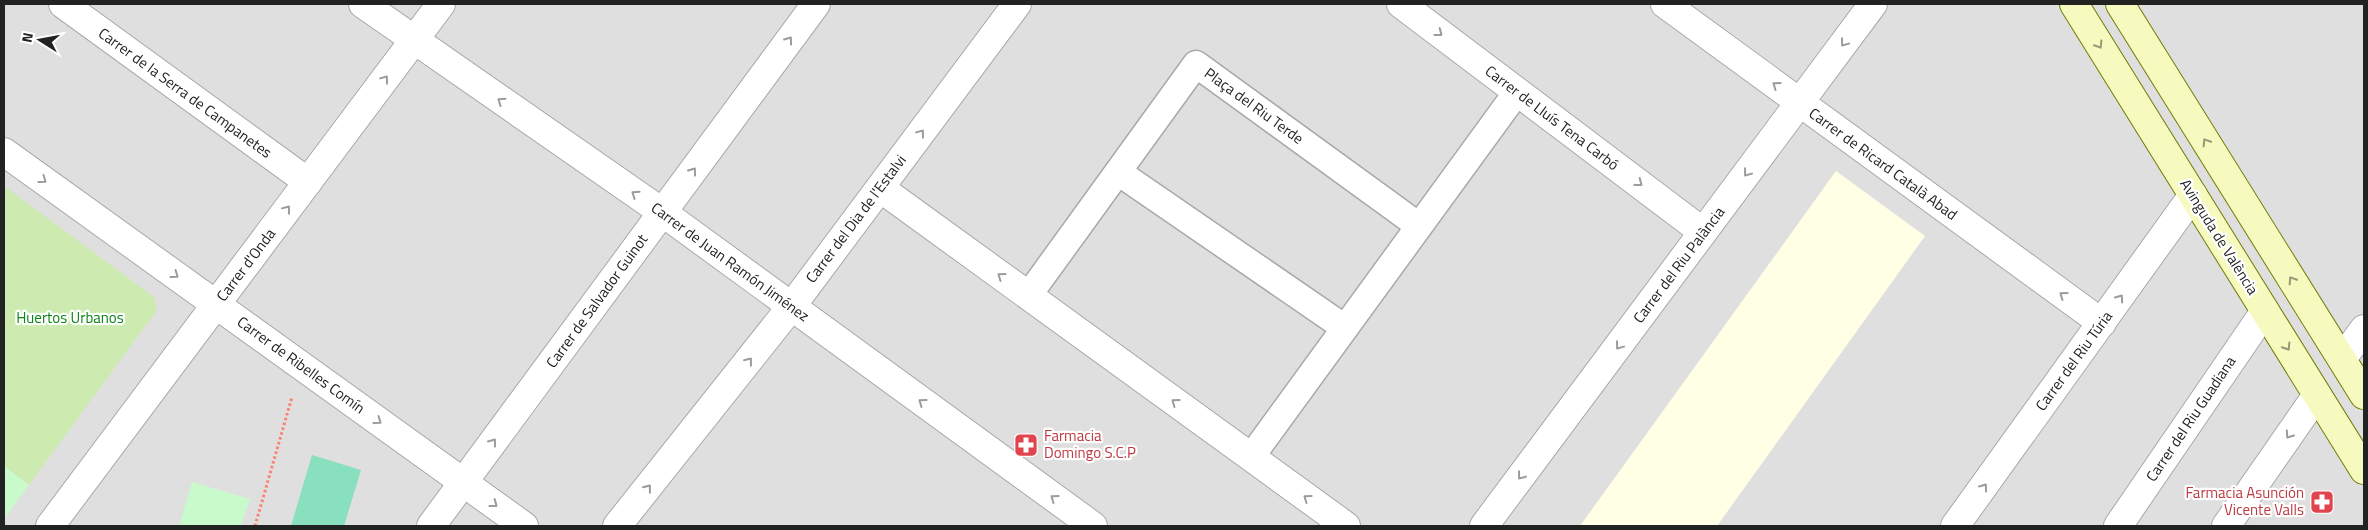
<svg xmlns="http://www.w3.org/2000/svg" width="2368" height="530" font-family="'Titillium Web',sans-serif">
	<rect width="100%" height="100%" fill="#f2efe9"/>
	<rect fill="#e0dfdf" x="4" y="4" width="2360" height="522"/>
	<path fill="#ffffe5" d="M 1836,171 L 1925,236 L 1717,526 L 1580,526 Z"/>
	<path fill="#cdebb0" d="M 4,186 L 154,297 L 157,310 L 29,485 L 4,466 Z"/>
	<g fill="#c8facc">
		<path d="M 4,466 L 29,485 L 4,519 Z"/>
		<path d="M 192,482 L 250,499 L 241,526 L 179,526 Z"/>
	</g>
	<path fill="#88e0be" d="M 312,455 L 361,470 L 344,526 L 291,526 Z"/>
	<g fill="none" stroke-linecap="round" stroke-linejoin="round">
		<g stroke="#a9a9a9" stroke-width="29">
			<g id="pedestrian">
				<path d="M 1118,172 L 1345,328"/>
				<path d="M 1028,296 L 1196,64 L 1419,226"/>
				<path d="M 1251,457 L 1517,92"/>
			</g>
		</g>
		<g stroke="#a9a9a9" stroke-width="30">
			<g id="minor">
				<path d="M 63,4 L 308,182"/>
				<path d="M 363,4 L 662,212 L 1093,526"/>
				<path d="M 1401,4 L 1703,232"/>
				<path d="M 1665,4 L 2102,323"/>
				<path d="M 4,152 L 524,526"/>
				<path d="M 880,188 L 1346,526"/>
				<path d="M 2342,359 L 2364,329"/>
				<path d="M 50,526 L 441,4"/>
				<path d="M 431,526 L 816,4"/>
				<path d="M 617,526 L 791,307 L 1017,4"/>
				<path d="M 1484,526 L 1873,4"/>
				<path d="M 1955,526 L 2193,195"/>
				<path d="M 2118,526 L 2265,311"/>
				<path d="M 2226,526 L 2317,395"/>
			</g>
		</g>
		<g stroke="#707d05" stroke-width="30">
			<g id="secondary">
				<path d="M 2074,4 L 2364,470"/>
				<path d="M 2120,4 L 2364,395"/>
			</g>
		</g>
		<path stroke="#fa8072" stroke-width="3" stroke-dasharray="2.5 2.5" stroke-linecap="butt" d="M 255,526 L 292,397"/>
		<use href="#pedestrian" stroke="#fff" stroke-width="26"/>
		<use href="#minor" stroke="#fff" stroke-width="28"/>
		<use href="#secondary" stroke="#f7fabf" stroke-width="28"/>
	</g>
	<defs><path id="oneway-chevron" d="M-2-3.5L2.5 0L-2 3.5" fill="none" stroke-width="1.6" stroke-linecap="round" stroke-linejoin="round" transform="scale(1.25)"/></defs>
	<g stroke="#9c9c9c">
		<use href="#oneway-chevron" transform="translate(1439 33) rotate(37)"/>
		<use href="#oneway-chevron" transform="translate(789 40) rotate(-54)"/>
		<use href="#oneway-chevron" transform="translate(1844 43) rotate(127)"/>
		<use href="#oneway-chevron" transform="translate(385 79) rotate(-53)"/>
		<use href="#oneway-chevron" transform="translate(1776 85) rotate(-144)"/>
		<use href="#oneway-chevron" transform="translate(501 101) rotate(-145)"/>
		<use href="#oneway-chevron" transform="translate(921 133) rotate(-53)"/>
		<use href="#oneway-chevron" transform="translate(693 171) rotate(-54)"/>
		<use href="#oneway-chevron" transform="translate(1747 173) rotate(127)"/>
		<use href="#oneway-chevron" transform="translate(43 180) rotate(36)"/>
		<use href="#oneway-chevron" transform="translate(1639 183) rotate(37)"/>
		<use href="#oneway-chevron" transform="translate(635 194) rotate(-145)"/>
		<use href="#oneway-chevron" transform="translate(287 209) rotate(-53)"/>
		<use href="#oneway-chevron" transform="translate(175 275) rotate(36)"/>
		<use href="#oneway-chevron" transform="translate(1001 276) rotate(-144)"/>
		<use href="#oneway-chevron" transform="translate(2063 295) rotate(-144)"/>
		<use href="#oneway-chevron" transform="translate(2120 298) rotate(-55)"/>
		<use href="#oneway-chevron" transform="translate(1619 346) rotate(127)"/>
		<use href="#oneway-chevron" transform="translate(749 361) rotate(-52)"/>
		<use href="#oneway-chevron" transform="translate(922 402) rotate(-144)"/>
		<use href="#oneway-chevron" transform="translate(1175 402) rotate(-144)"/>
		<use href="#oneway-chevron" transform="translate(378 421) rotate(36)"/>
		<use href="#oneway-chevron" transform="translate(2289 435) rotate(125)"/>
		<use href="#oneway-chevron" transform="translate(493 442) rotate(-54)"/>
		<use href="#oneway-chevron" transform="translate(1521 476) rotate(127)"/>
		<use href="#oneway-chevron" transform="translate(1984 487) rotate(-54)"/>
		<use href="#oneway-chevron" transform="translate(648 488) rotate(-52)"/>
		<use href="#oneway-chevron" transform="translate(1054 498) rotate(-144)"/>
		<use href="#oneway-chevron" transform="translate(1307 498) rotate(-144)"/>
		<use href="#oneway-chevron" transform="translate(494 504) rotate(37)"/>
	</g>
	<g stroke="#979978">
		<use href="#oneway-chevron" transform="translate(2099 45) rotate(58)"/>
		<use href="#oneway-chevron" transform="translate(2206 142) rotate(-122)"/>
		<use href="#oneway-chevron" transform="translate(2292 280) rotate(-122)"/>
		<use href="#oneway-chevron" transform="translate(2287 347) rotate(58)"/>
	</g>
	<defs>
		<g id="pharmacy-square" transform="scale(1.25)"><rect x="-9" y="-9" width="18" height="18" rx="4" fill="#e0444e" stroke="#fff"/><path d="M-2-6h4v4h4v4h-4v4h-4v-4h-4v-4h4Z" fill="#fff"/></g>
	</defs>
	<g fill-rule="evenodd">
		<use href="#pharmacy-square" x="1026" y="445"/>
		<use href="#pharmacy-square" x="2322" y="502"/>
	</g>
	<g text-anchor="middle" stroke-width="4.5" stroke-linejoin="round" paint-order="stroke">
		<g font-size="15" fill="#222" stroke="#fff">
			<text transform="translate(185 93) rotate(36)" y="5">Carrer de la Serra de Campanetes</text>
			<text transform="translate(1254 106) rotate(36)" y="5">Plaça del Riu Terde</text>
			<text transform="translate(1552 118) rotate(37)" y="5">Carrer de Lluís Tena Carbó</text>
			<text transform="translate(1883 164) rotate(36)" y="5">Carrer de Ricard Català Abad</text>
			<text transform="translate(856 219) rotate(-53)" y="5">Carrer del Dia de l'Estalvi</text>
			<text transform="translate(2219 237) rotate(58)" y="5">Avinguda de València</text>
			<text transform="translate(730 262) rotate(36)" y="5">Carrer de Juan Ramón Jiménez</text>
			<text transform="translate(246 265) rotate(-53)" y="5">Carrer d'Onda</text>
			<text transform="translate(1679 265) rotate(-53)" y="5">Carrer del Riu Palància</text>
			<text transform="translate(597 301) rotate(-54)" y="5">Carrer de Salvador Guinot</text>
			<text transform="translate(2074 361) rotate(-54)" y="5">Carrer del Riu Túria</text>
			<text transform="translate(301 365) rotate(36)" y="5">Carrer de Ribelles Comín</text>
			<text transform="translate(2191 419) rotate(-56)" y="5">Carrer del Riu Guadiana</text>
		</g>
		<g font-size="15" fill="#0c8416" stroke="#fff">
			<text x="70" y="323">Huertos Urbanos</text>
		</g>
		<g font-size="15" fill="#be3a42" stroke="#fff" text-anchor="start">
			<text x="1044" y="441">Farmacia<tspan x="1044" dy="17">Domingo S.C.P</tspan></text>
			<text x="2304" y="498" text-anchor="end">Farmacia Asunción<tspan x="2304" dy="17">Vicente Valls</tspan></text>
		</g>
	</g>
	<rect width="2368" height="530" fill="none" stroke="#222222" stroke-width="10"/>
	<g transform="translate(40 40) rotate(281)" stroke="#ffffff" stroke-width="4" paint-order="stroke">
	<path d="M0-4L9 19L0 12L-9 19Z" fill="#222222"/>
	<text y="-8" font-size="14" font-weight="bold" text-anchor="middle" fill="#222222">N</text>
	</g>
</svg>
